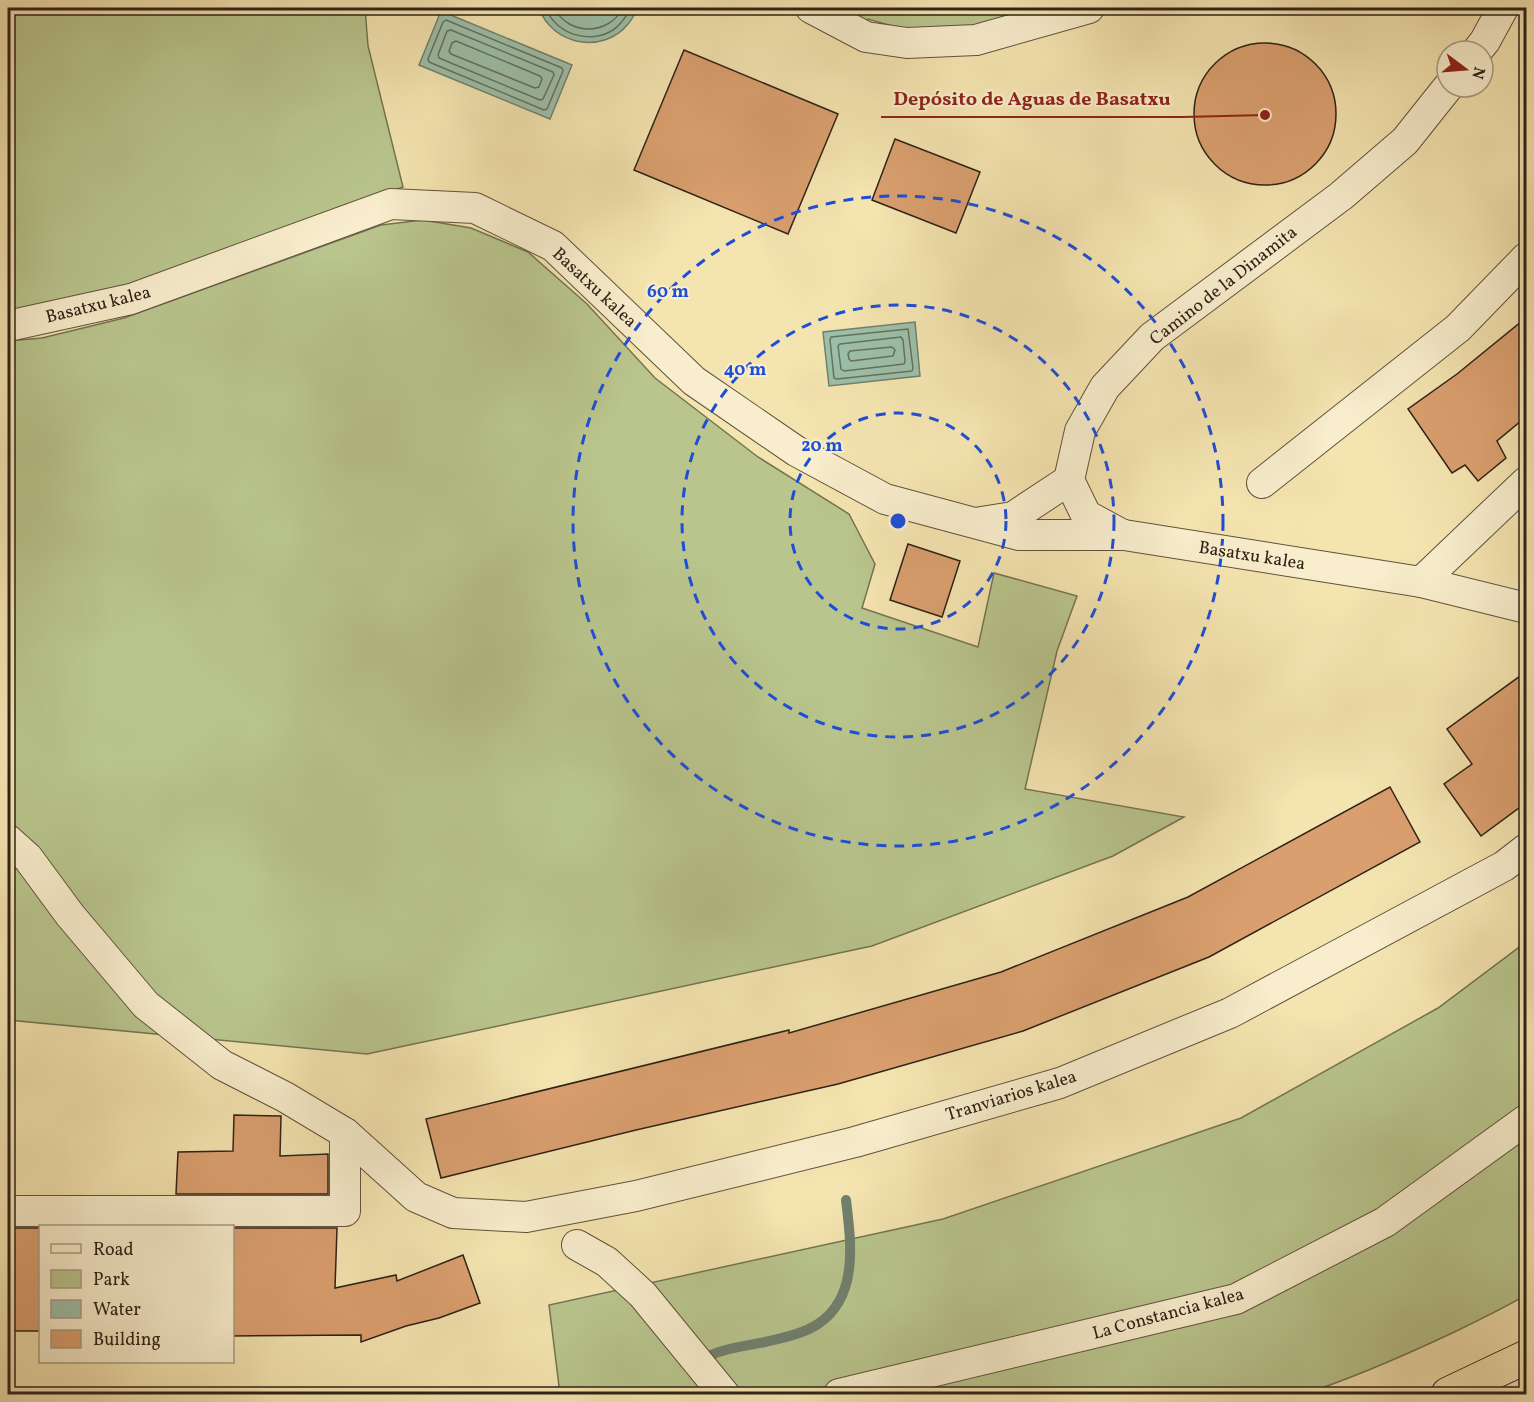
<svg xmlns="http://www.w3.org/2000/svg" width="1534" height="1402" font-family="Vollkorn,serif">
	<rect width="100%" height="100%" fill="#f4e4b0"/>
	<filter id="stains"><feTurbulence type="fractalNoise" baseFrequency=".00333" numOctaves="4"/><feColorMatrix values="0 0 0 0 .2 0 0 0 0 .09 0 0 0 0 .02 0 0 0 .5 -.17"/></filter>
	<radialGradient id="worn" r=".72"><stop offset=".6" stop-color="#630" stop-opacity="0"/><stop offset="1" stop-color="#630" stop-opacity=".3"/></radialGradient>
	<g fill="#b9c58d" stroke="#747452" stroke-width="1.5">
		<path d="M 8,8 L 365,8 L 368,46 L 403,187 L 182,269 L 71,302 L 8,313 Z"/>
		<path d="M 788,8 L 1061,8 L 950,33 L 896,27 L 868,19 L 851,42 L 824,31 Z"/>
		<path d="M 423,220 L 471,228 L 528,252 L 587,304 L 655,378 L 758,457 L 849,514 L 875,564 L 862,608 L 978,647 L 994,573 L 1077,596 L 1057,651 L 1025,789 L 1184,817 L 1113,856 L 872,946 L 367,1054 L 8,1020 L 8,862 L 17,869 L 31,846 L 8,827 L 8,341 L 42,338 L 124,318 L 381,225 Z"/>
		<path d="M 1526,942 L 1526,1295 C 1501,1310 1475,1322 1448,1335 C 1401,1357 1353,1378 1304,1394 L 560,1394 L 549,1305 L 943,1219 L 1241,1118 L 1438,1008 Z"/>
	</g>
	<g fill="#9cbfa8" stroke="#70806e" stroke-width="1.5">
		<path d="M 539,8 L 638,8 C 635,13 632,20 628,24 C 603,55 552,45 539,8 Z"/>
		<path d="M 441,11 L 572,65 L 550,119 L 419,65 Z"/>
		<path d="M 915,322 L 920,376 L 829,386 L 823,332 Z"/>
	</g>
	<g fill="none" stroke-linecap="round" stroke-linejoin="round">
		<g stroke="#657060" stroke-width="1.5">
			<path d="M 546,8 C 555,34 590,45 613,30 C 622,24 626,16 631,8"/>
			<path d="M 554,8 C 569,36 608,36 623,8"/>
			<path d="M 446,20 L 562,68 L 563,71 L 547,109 L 544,110 L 429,62 L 428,59 L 443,22 Z"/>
			<path d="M 451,30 L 553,72 L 554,75 L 543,99 L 540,100 L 439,58 L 438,55 L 447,31 Z"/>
			<path d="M 456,41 L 540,76 L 542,79 L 539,87 L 535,88 L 451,54 L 449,51 L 452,43 Z"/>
			<path d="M 908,329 L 913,368 L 912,371 L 837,379 L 834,378 L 830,340 L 831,337 Z"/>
			<path d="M 901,337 L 903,340 L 905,361 L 904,364 L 844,371 L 841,369 L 838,346 L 840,344 Z"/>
			<path d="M 892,347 L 895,350 L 893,356 L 851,361 L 849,359 L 848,354 L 850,351 Z"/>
		</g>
		<path stroke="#70806e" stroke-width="10" d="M 711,1355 C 728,1347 747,1346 765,1342 C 782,1338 803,1334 818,1324 C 859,1297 851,1242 846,1200"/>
	</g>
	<g fill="#da9f6f" stroke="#2e2217" stroke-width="1.5">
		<circle cx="1265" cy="114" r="71"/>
		<path d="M 684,50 L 838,114 L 788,234 L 634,170 Z"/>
		<path d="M 895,139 L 980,172 L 956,233 L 872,200 Z"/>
		<path d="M 1527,317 L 1527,416 L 1497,441 L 1506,458 L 1478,481 L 1465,465 L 1452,473 L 1408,409 L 1457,374 Z"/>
		<path d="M 908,544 L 960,561 L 942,617 L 890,600 Z"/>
		<path d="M 1527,671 L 1527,802 L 1481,836 L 1444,784 L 1472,764 L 1447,729 Z"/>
		<path d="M 1390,787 L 1420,842 L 1209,957 L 1023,1031 L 838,1084 L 636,1130 L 441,1178 L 426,1119 L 789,1030 L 789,1033 L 1001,972 L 1188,897 Z"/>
		<path d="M 234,1115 L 281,1116 L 280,1156 L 328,1154 L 328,1194 L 176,1194 L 178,1152 L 233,1151 Z"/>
		<path d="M 11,1228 L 40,1228 L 40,1331 L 8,1331 L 8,1275 L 10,1275 Z"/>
		<path d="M 232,1228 L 337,1228 L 335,1288 L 396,1275 L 397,1281 L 463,1255 L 480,1303 L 439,1318 L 406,1326 L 361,1342 L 361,1335 L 232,1336 Z"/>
	</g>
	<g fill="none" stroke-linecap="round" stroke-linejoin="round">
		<g stroke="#60523d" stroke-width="32">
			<g id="street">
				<path d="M 811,8 L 866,37 L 907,43 L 976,40 L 1089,8"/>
				<path d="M 1477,51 L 1485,41 L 1503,8"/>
				<path d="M 8,326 L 131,299 L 391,204 L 475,208 L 553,246 L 694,381 L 796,451 L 885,499 L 1019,535 L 1124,535 L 1421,582 L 1526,608"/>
				<path d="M 1262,483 L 1458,328 L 1526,258"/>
				<path d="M 981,522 L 1013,517 L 1069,480"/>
				<path d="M 1121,534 L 1086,515 L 1069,480 L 1080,431 L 1105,387 L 1152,337 L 1341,196 L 1405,141 L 1448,87"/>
				<path d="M 1421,582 L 1526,482"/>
				<path d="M 8,840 L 28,858 L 70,915 L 146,1005 L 222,1065 L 285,1097 L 345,1133 L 416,1197 L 453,1213 L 526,1217 L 636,1196 L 855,1142 L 1060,1083 L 1230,1013 L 1504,866 L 1526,849"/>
				<path d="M 8,1211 L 345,1211 L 345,1133"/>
				<path d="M 577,1245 L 607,1262 L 643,1295 L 724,1394"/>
				<path d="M 839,1394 L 1236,1299 L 1385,1222 L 1526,1120"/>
			</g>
		</g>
		<g stroke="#2e2217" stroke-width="35">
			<path id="highway" d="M 1448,1394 L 1526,1357"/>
		</g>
		<use href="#street" stroke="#f8edcc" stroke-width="30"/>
		<use href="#highway" stroke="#f4e4b0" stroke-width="33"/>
	</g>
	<g fill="none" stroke="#1d4ed8" stroke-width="3" stroke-dasharray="10 8">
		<circle cx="898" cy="521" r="108"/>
		<circle cx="898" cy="521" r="216"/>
		<circle cx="898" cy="521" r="325"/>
	</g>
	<g text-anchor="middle" stroke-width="4.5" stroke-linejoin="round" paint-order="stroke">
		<g font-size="18" fill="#2e2217" stroke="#f8edcc">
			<text transform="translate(1223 285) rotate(-38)" y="6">Camino de la Dinamita</text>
			<text transform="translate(595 287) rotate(43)" y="6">Basatxu kalea</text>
			<text transform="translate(98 304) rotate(-14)" y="6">Basatxu kalea</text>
			<text transform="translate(1252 555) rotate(9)" y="6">Basatxu kalea</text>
			<text transform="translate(1011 1095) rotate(-17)" y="6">Tranviarios kalea</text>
			<text transform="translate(1168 1313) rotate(-15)" y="6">La Constancia kalea</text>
		</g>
	</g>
	<circle cx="898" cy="521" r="9" fill="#1d4ed8" stroke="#f8edcc" stroke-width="3"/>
	<g font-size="18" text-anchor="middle" font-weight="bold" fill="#1d4ed8" stroke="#f8edcc" stroke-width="4.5" stroke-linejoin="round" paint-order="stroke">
		<text x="668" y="297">60 m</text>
		<text x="745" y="375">40 m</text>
		<text x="822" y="451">20 m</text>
	</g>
	<path fill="none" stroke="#8f2418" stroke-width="2" d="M1265 115L1183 117H881"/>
	<circle fill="#8f2418" stroke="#f8edcc" stroke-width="2" cx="1265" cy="115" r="6"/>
	<g font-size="20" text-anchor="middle" font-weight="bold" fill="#8f2418" stroke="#f8edcc" stroke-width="4.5" stroke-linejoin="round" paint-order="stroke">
		<text x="1032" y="105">Depósito de Aguas de Basatxu</text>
	</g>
	<rect width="1534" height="1402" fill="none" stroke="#f4e4b0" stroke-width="30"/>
	<rect x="9" y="9" width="1516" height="1384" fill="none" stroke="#2e2217" stroke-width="3"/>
	<rect x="15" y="15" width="1504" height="1372" fill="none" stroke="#2e2217" stroke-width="1.5"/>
	<rect x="39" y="1225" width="195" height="138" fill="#f8edcc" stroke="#a79c84" stroke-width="1.5"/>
	<rect x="51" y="1244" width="30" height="9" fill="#f8edcc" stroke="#a79c84" stroke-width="1.5"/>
	<text x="93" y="1255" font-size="18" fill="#2e2217">Road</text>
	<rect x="51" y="1270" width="30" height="18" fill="#b9c58d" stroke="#a79c84" stroke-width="1.5"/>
	<text x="93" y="1285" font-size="18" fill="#2e2217">Park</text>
	<rect x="51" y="1300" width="30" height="18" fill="#9cbfa8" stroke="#a79c84" stroke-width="1.5"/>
	<text x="93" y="1315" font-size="18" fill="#2e2217">Water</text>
	<rect x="51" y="1330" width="30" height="18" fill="#da9f6f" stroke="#a79c84" stroke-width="1.5"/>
	<text x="93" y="1345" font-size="18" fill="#2e2217">Building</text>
	<g transform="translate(1465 69) rotate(106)"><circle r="28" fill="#f8edcc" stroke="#a79c84" stroke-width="1.5"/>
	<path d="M0-4.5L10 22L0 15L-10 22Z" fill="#8f2418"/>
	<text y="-9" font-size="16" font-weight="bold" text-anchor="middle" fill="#2e2217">N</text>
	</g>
	<rect width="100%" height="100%" filter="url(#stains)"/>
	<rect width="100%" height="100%" fill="url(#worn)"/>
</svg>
